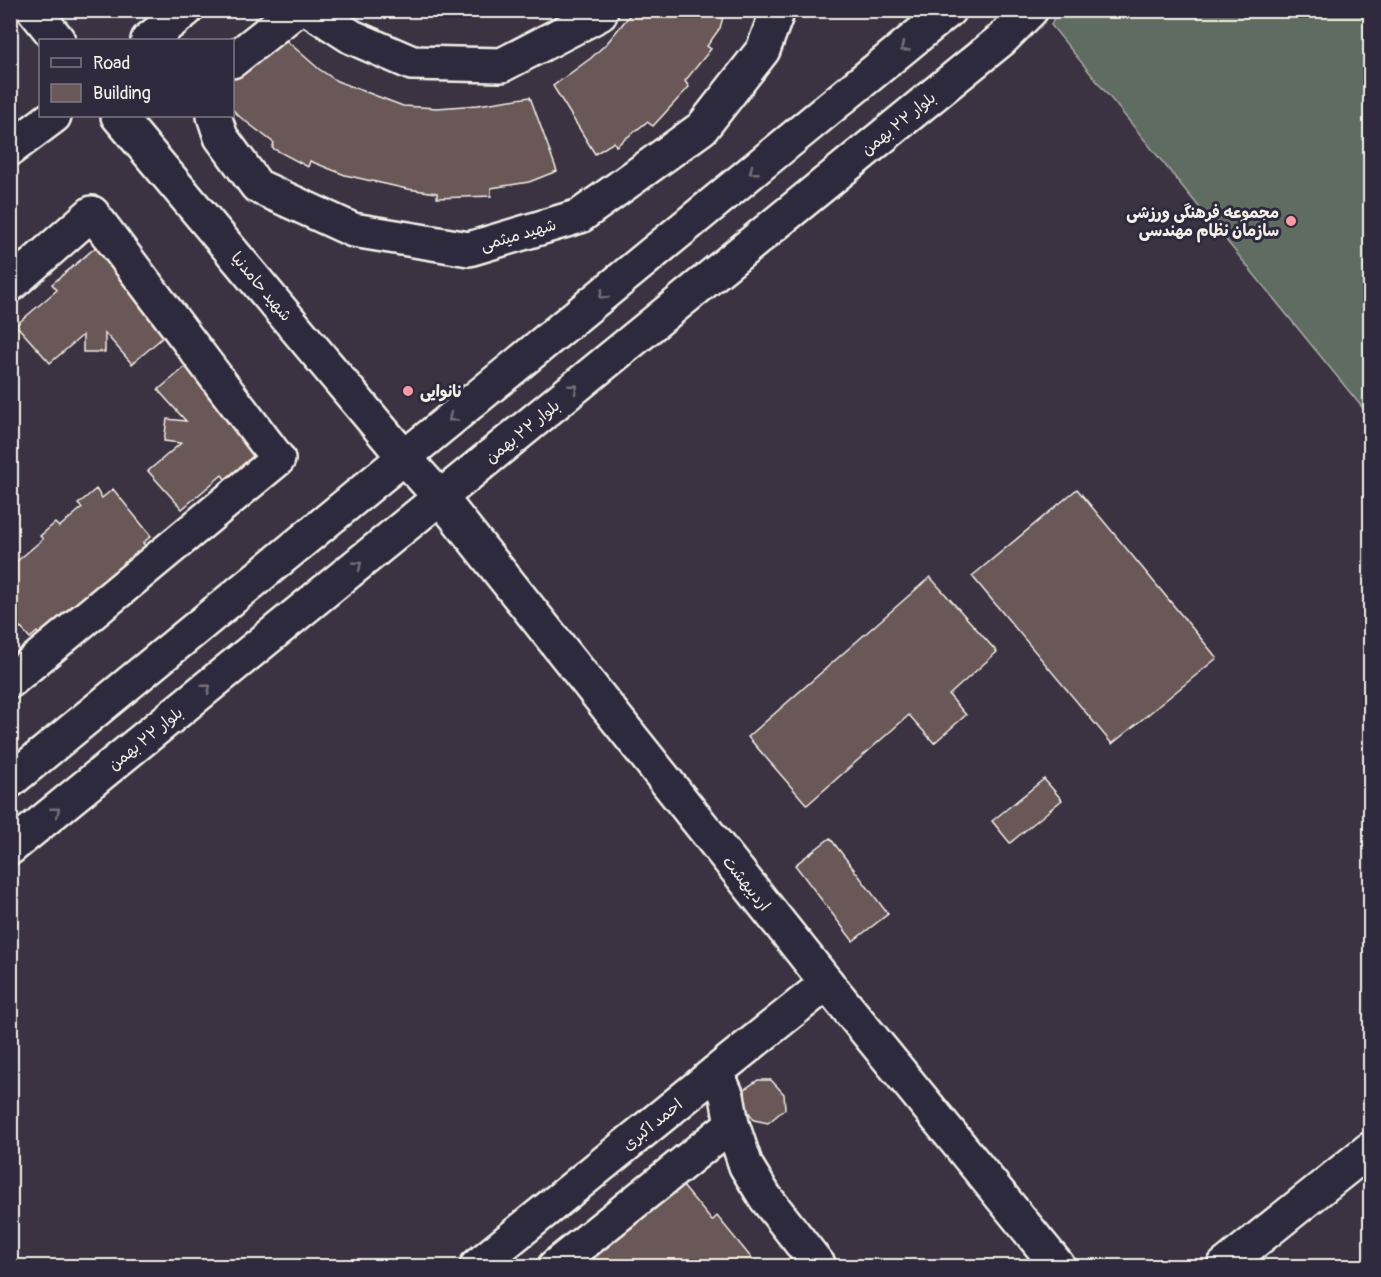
<svg xmlns="http://www.w3.org/2000/svg" width="1381" height="1277" font-family="Pangolin,'Playpen Sans Arabic',sans-serif">
	<rect width="100%" height="100%" fill="#3b3342"/>
	<filter id="ink" filterUnits="userSpaceOnUse"><feTurbulence type="fractalNoise" baseFrequency=".0167" numOctaves="2"/><feDisplacementMap in="SourceGraphic" scale="12" xChannelSelector="R" yChannelSelector="G"/><feConvolveMatrix kernelMatrix="1 2 1 2 8 2 1 2 1" color-interpolation-filters="sRGB"/></filter>
	<g filter="url(#ink)">
		<path fill="#5f6c62" stroke="#aaaea5" stroke-width="1.5" d="M 1057,11 L 1370,11 L 1370,417 L 1051,25 Z"/>
		<g fill="#6b5858" stroke="#f4f1e8" stroke-width="1.5">
			<path d="M 634,10 L 725,10 L 720,28 L 707,46 L 711,49 L 685,81 L 689,87 L 653,126 L 647,122 L 616,146 L 614,142 L 595,154 L 553,86 L 591,58 L 607,43 Z"/>
			<path d="M 280,35 L 319,69 L 337,81 L 403,106 L 437,108 L 478,105 L 530,97 L 557,171 L 529,182 L 491,188 L 491,196 L 437,198 L 437,193 L 407,189 L 345,175 L 310,161 L 308,167 L 272,148 L 274,143 L 240,117 L 232,109 L 232,79 Z"/>
			<path d="M 102,242 L 170,331 L 132,364 L 105,333 L 105,352 L 83,352 L 83,335 L 50,363 L 16,325 L 57,290 L 52,284 Z"/>
			<path d="M 197,357 L 276,438 L 226,480 L 222,475 L 182,509 L 148,471 L 181,443 L 164,441 L 167,419 L 186,421 L 158,390 Z"/>
			<path d="M 96,489 L 102,498 L 113,489 L 151,536 L 143,543 L 152,553 L 45,642 L 37,632 L 30,638 L 10,616 L 10,561 L 12,559 L 15,563 L 43,539 L 40,536 L 55,523 L 59,527 L 82,508 L 78,504 Z"/>
			<path d="M 1077,489 L 1217,658 L 1112,744 L 972,576 Z"/>
			<path d="M 930,577 L 997,652 L 949,695 L 966,715 L 934,743 L 909,715 L 807,805 L 748,737 Z"/>
			<path d="M 1044,779 L 1062,800 L 1010,843 L 992,821 Z"/>
			<path d="M 830,838 L 888,914 L 853,941 L 795,865 Z"/>
			<path d="M 758,1080 L 771,1080 L 784,1094 L 785,1109 L 768,1123 L 754,1120 L 745,1107 L 745,1089 Z"/>
			<path d="M 663,1162 L 712,1221 L 717,1216 L 758,1266 L 535,1266 Z"/>
		</g>
		<g fill="none" stroke-linecap="round" stroke-linejoin="round">
			<g stroke="#f4f1e8" stroke-width="38">
				<g id="minor">
					<path d="M 310,10 L 352,37 L 412,63 L 502,65 L 600,14 L 601,10"/>
					<path d="M 232,61 L 296,10"/>
					<path d="M 214,116 L 221,137 L 257,186 L 353,230 L 469,249 L 580,216 L 702,128 L 763,50 L 778,10"/>
					<path d="M 10,285 L 92,213 L 278,459 L 10,681"/>
					<path d="M 716,1072 L 727,1096 L 732,1124 L 746,1166 L 765,1197 L 819,1266"/>
					<path d="M 555,1266 L 732,1124"/>
					<path d="M 1224,1266 L 1370,1149"/>
				</g>
			</g>
			<g stroke="#f4f1e8" stroke-width="38">
				<g id="tertiary">
					<path d="M 34,10 L 58,40"/>
					<path d="M 148,40 L 186,10"/>
					<path d="M 118,116 L 404,457 L 440,497 L 827,983 L 1058,1266"/>
					<path d="M 10,149 L 54,116"/>
					<path d="M 10,781 L 949,10"/>
					<path d="M 10,848 L 1001,40 L 1031,10"/>
					<path d="M 477,1266 L 716,1072 L 827,983"/>
				</g>
			</g>
			<use href="#minor" stroke="#2f2a3d" stroke-width="33"/>
			<use href="#tertiary" stroke="#2f2a3d" stroke-width="33"/>
		</g>
		<defs><path id="oneway-chevron" d="M-2-3.5L2.5 0L-2 3.5" fill="none" stroke-width="1.6" stroke-linecap="round" stroke-linejoin="round" transform="scale(1.5)"/></defs>
		<g stroke="#747079">
			<use href="#oneway-chevron" transform="translate(904 48) rotate(141)"/>
			<use href="#oneway-chevron" transform="translate(753 171) rotate(141)"/>
			<use href="#oneway-chevron" transform="translate(603 295) rotate(141)"/>
			<use href="#oneway-chevron" transform="translate(574 388) rotate(-39)"/>
			<use href="#oneway-chevron" transform="translate(452 418) rotate(141)"/>
			<use href="#oneway-chevron" transform="translate(358 565) rotate(-39)"/>
			<use href="#oneway-chevron" transform="translate(207 688) rotate(-39)"/>
			<use href="#oneway-chevron" transform="translate(56 811) rotate(-39)"/>
		</g>
	</g>
	<g fill="#ff9aa2" stroke="#2f2a3d" stroke-width="2">
		<circle cx="1291" cy="221" r="6"/>
		<circle cx="408" cy="391" r="6"/>
	</g>
	<g text-anchor="middle" stroke-width="6" stroke-linejoin="round" paint-order="stroke">
		<g font-size="16" fill="#f4f1e8" stroke="#2f2a3d">
			<text transform="translate(898 123) rotate(-39)" y="6">بلوار ۲۲ بهمن</text>
			<text transform="translate(518 234) rotate(-16)" y="6">شهید میثمی</text>
			<text transform="translate(262 286) rotate(50)" y="6">شهید حامدنیا</text>
			<text transform="translate(522 431) rotate(-39)" y="6">بلوار ۲۲ بهمن</text>
			<text transform="translate(145 738) rotate(-39)" y="6">بلوار ۲۲ بهمن</text>
			<text transform="translate(747 883) rotate(51)" y="6">اردیبهشت</text>
			<text transform="translate(652 1124) rotate(-39)" y="6">احمد اکبری</text>
		</g>
		<g font-size="16" font-weight="bold" fill="#f4f1e8" stroke="#2f2a3d" text-anchor="end">
			<text x="1279" y="218">مجموعه فرهنگی ورزشی<tspan x="1279" dy="18">سازمان نظام مهندسی</tspan></text>
			<text x="420" y="397" text-anchor="start">نانوایی</text>
		</g>
	</g>
	<rect width="1381" height="1277" fill="none" stroke="#2f2a3d" stroke-width="36"/>
	<rect x="18" y="18" width="1345" height="1241" fill="none" stroke="#f4f1e8" stroke-width="2" filter="url(#ink)"/>
	<rect x="39" y="39" width="195" height="78" fill="#2f2a3d" stroke="#7e7a81" stroke-width="1.5"/>
	<rect x="51" y="58" width="30" height="9" fill="#2f2a3d" stroke="#7e7a81" stroke-width="1.5"/>
	<text x="93" y="69" font-size="18" fill="#f4f1e8">Road</text>
	<rect x="51" y="84" width="30" height="18" fill="#6b5858" stroke="#7e7a81" stroke-width="1.5"/>
	<text x="93" y="99" font-size="18" fill="#f4f1e8">Building</text>
</svg>
